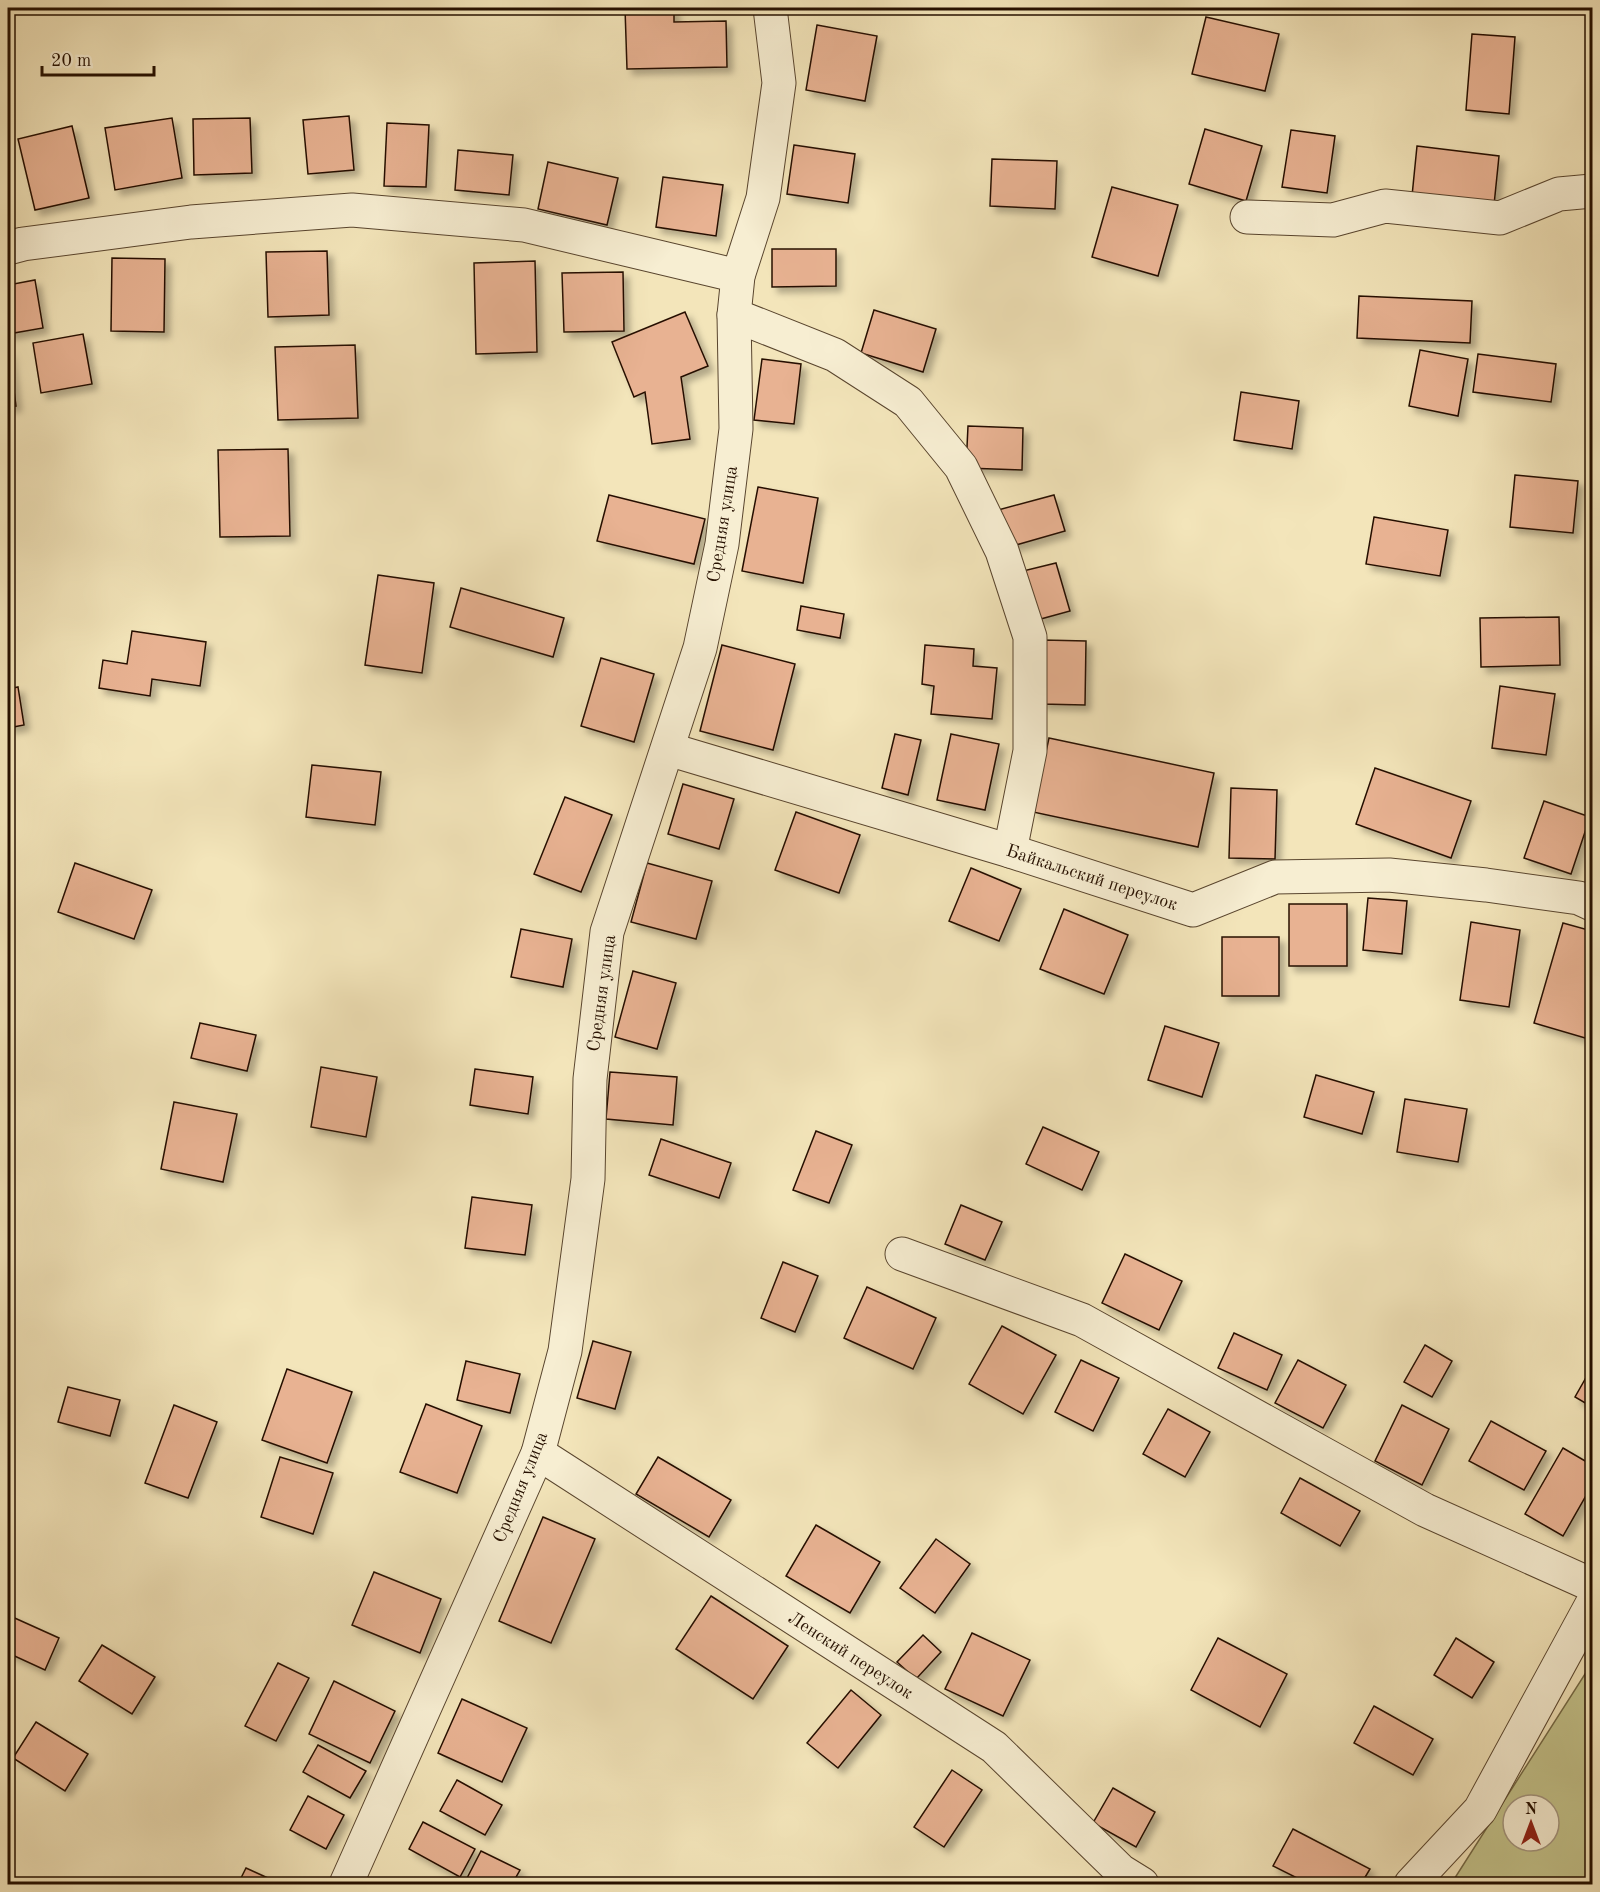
<svg xmlns="http://www.w3.org/2000/svg" width="1600" height="1892" font-family="'Old Standard TT',serif">
	<defs>
		<filter id="shadow"><feDropShadow dx="5.5" dy="5.5" stdDeviation="3" flood-color="#0004"/></filter>
	</defs>
	<rect width="100%" height="100%" fill="#f3e5ba"/>
	<filter id="stains"><feTurbulence type="fractalNoise" baseFrequency=".00333" numOctaves="4"/><feColorMatrix values="0 0 0 0 .2 0 0 0 0 .09 0 0 0 0 .02 0 0 0 .5 -.17"/></filter>
	<radialGradient id="worn" r=".72"><stop offset=".6" stop-color="#630" stop-opacity="0"/><stop offset="1" stop-color="#630" stop-opacity=".3"/></radialGradient>
	<path fill="#c3c28a" stroke="#746945" stroke-width="1.5" fill-rule="evenodd" d="M 1592,1663 L 1592,1884 L 1451,1884 ZM 1513,1805 L 1549,1805 L 1549,1841 L 1513,1841 Z"/>
	<g fill="#e8b292" stroke="#261000" stroke-width="1.5" filter="url(#shadow)">
		<path d="M 625,8 L 674,8 L 674,22 L 726,21 L 727,67 L 627,69 Z"/>
		<path d="M 1206,17 L 1279,34 L 1265,91 L 1192,74 Z"/>
		<path d="M 817,25 L 877,36 L 865,101 L 806,90 Z"/>
		<path d="M 1472,34 L 1515,37 L 1509,114 L 1466,110 Z"/>
		<path d="M 349,116 L 354,170 L 308,174 L 303,120 Z"/>
		<path d="M 172,118 L 182,178 L 115,190 L 105,128 Z"/>
		<path d="M 250,118 L 252,173 L 194,175 L 193,119 Z"/>
		<path d="M 387,123 L 429,125 L 426,187 L 384,186 Z"/>
		<path d="M 72,126 L 89,198 L 35,210 L 18,139 Z"/>
		<path d="M 1205,129 L 1262,146 L 1246,201 L 1189,184 Z"/>
		<path d="M 1291,130 L 1335,136 L 1327,193 L 1282,187 Z"/>
		<path d="M 794,145 L 855,154 L 848,203 L 787,194 Z"/>
		<path d="M 1417,146 L 1499,156 L 1494,205 L 1412,196 Z"/>
		<path d="M 458,150 L 513,155 L 509,195 L 455,190 Z"/>
		<path d="M 992,159 L 1057,161 L 1055,209 L 990,206 Z"/>
		<path d="M 548,162 L 618,178 L 607,225 L 538,209 Z"/>
		<path d="M 663,177 L 723,185 L 716,236 L 656,227 Z"/>
		<path d="M 1112,187 L 1178,205 L 1158,276 L 1092,257 Z"/>
		<path d="M 772,249 L 836,249 L 836,286 L 772,287 Z"/>
		<path d="M 327,251 L 329,315 L 268,317 L 266,252 Z"/>
		<path d="M 112,258 L 165,259 L 164,332 L 111,331 Z"/>
		<path d="M 535,261 L 537,352 L 476,354 L 474,263 Z"/>
		<path d="M 623,272 L 624,331 L 564,332 L 562,273 Z"/>
		<path d="M 35,280 L 43,328 L 8,334 L 8,285 Z"/>
		<path d="M 1359,296 L 1472,301 L 1470,343 L 1357,338 Z"/>
		<path d="M 874,310 L 936,329 L 923,372 L 861,353 Z"/>
		<path d="M 685,312 L 708,366 L 681,377 L 690,439 L 652,444 L 645,392 L 634,397 L 612,342 Z"/>
		<path d="M 83,334 L 92,384 L 41,393 L 33,343 Z"/>
		<path d="M 355,345 L 358,418 L 278,420 L 275,347 Z"/>
		<path d="M 1420,350 L 1468,359 L 1458,416 L 1409,406 Z"/>
		<path d="M 8,351 L 9,351 L 16,406 L 8,407 Z"/>
		<path d="M 1478,354 L 1556,364 L 1551,402 L 1473,392 Z"/>
		<path d="M 762,359 L 801,364 L 794,424 L 754,420 Z"/>
		<path d="M 1241,392 L 1299,401 L 1292,449 L 1234,440 Z"/>
		<path d="M 968,426 L 1023,428 L 1022,470 L 966,468 Z"/>
		<path d="M 288,449 L 290,536 L 220,537 L 218,450 Z"/>
		<path d="M 1515,475 L 1578,481 L 1573,533 L 1510,527 Z"/>
		<path d="M 758,487 L 818,498 L 803,583 L 742,571 Z"/>
		<path d="M 609,495 L 705,519 L 694,564 L 597,541 Z"/>
		<path d="M 1054,495 L 1065,531 L 1009,547 L 998,510 Z"/>
		<path d="M 1374,517 L 1448,530 L 1440,576 L 1366,564 Z"/>
		<path d="M 1056,563 L 1070,611 L 1037,620 L 1023,571 Z"/>
		<path d="M 378,575 L 434,583 L 422,673 L 365,665 Z"/>
		<path d="M 461,588 L 564,618 L 553,657 L 450,627 Z"/>
		<path d="M 801,606 L 844,614 L 840,638 L 797,630 Z"/>
		<path d="M 1559,617 L 1560,665 L 1481,667 L 1480,618 Z"/>
		<path d="M 132,631 L 206,642 L 200,686 L 152,679 L 150,696 L 99,688 L 103,660 L 127,664 Z"/>
		<path d="M 1043,640 L 1086,641 L 1085,705 L 1041,704 Z"/>
		<path d="M 722,645 L 795,664 L 773,750 L 700,731 Z"/>
		<path d="M 925,645 L 974,649 L 973,666 L 997,668 L 992,719 L 931,714 L 934,686 L 922,684 Z"/>
		<path d="M 601,658 L 654,674 L 634,742 L 581,726 Z"/>
		<path d="M 1500,686 L 1555,694 L 1546,755 L 1492,748 Z"/>
		<path d="M 18,687 L 24,725 L 8,728 L 8,689 Z"/>
		<path d="M 895,734 L 921,740 L 908,795 L 882,788 Z"/>
		<path d="M 951,734 L 999,744 L 985,810 L 937,800 Z"/>
		<path d="M 1049,738 L 1214,773 L 1198,847 L 1033,812 Z"/>
		<path d="M 312,765 L 381,772 L 375,825 L 306,817 Z"/>
		<path d="M 1375,768 L 1471,801 L 1451,858 L 1356,824 Z"/>
		<path d="M 683,784 L 734,799 L 719,849 L 668,834 Z"/>
		<path d="M 1231,788 L 1277,790 L 1275,859 L 1229,858 Z"/>
		<path d="M 565,797 L 612,815 L 581,892 L 534,874 Z"/>
		<path d="M 1544,801 L 1590,817 L 1571,874 L 1524,858 Z"/>
		<path d="M 796,812 L 860,835 L 839,893 L 775,870 Z"/>
		<path d="M 75,863 L 152,890 L 134,939 L 58,912 Z"/>
		<path d="M 647,863 L 712,881 L 696,939 L 631,922 Z"/>
		<path d="M 971,868 L 1021,889 L 999,941 L 949,921 Z"/>
		<path d="M 1368,898 L 1407,901 L 1402,954 L 1363,950 Z"/>
		<rect x="1289" y="904" width="58" height="62"/>
		<path d="M 1064,909 L 1128,935 L 1104,994 L 1040,969 Z"/>
		<path d="M 1471,922 L 1520,930 L 1509,1007 L 1460,1000 Z"/>
		<path d="M 1563,923 L 1592,931 L 1592,1040 L 1534,1023 Z"/>
		<path d="M 521,929 L 572,939 L 563,987 L 511,977 Z"/>
		<rect x="1222" y="937" width="57" height="59"/>
		<path d="M 633,971 L 676,983 L 657,1049 L 615,1037 Z"/>
		<path d="M 200,1023 L 256,1035 L 247,1071 L 191,1058 Z"/>
		<path d="M 1165,1026 L 1219,1043 L 1202,1097 L 1148,1080 Z"/>
		<path d="M 321,1067 L 377,1077 L 366,1137 L 311,1127 Z"/>
		<path d="M 475,1069 L 533,1077 L 528,1114 L 470,1105 Z"/>
		<path d="M 610,1072 L 677,1077 L 673,1125 L 606,1119 Z"/>
		<path d="M 1316,1075 L 1374,1092 L 1362,1134 L 1304,1117 Z"/>
		<path d="M 1405,1099 L 1467,1109 L 1458,1162 L 1397,1152 Z"/>
		<path d="M 174,1102 L 237,1114 L 223,1182 L 161,1169 Z"/>
		<path d="M 1043,1127 L 1099,1152 L 1082,1190 L 1026,1164 Z"/>
		<path d="M 816,1131 L 852,1145 L 829,1203 L 793,1190 Z"/>
		<path d="M 661,1139 L 731,1163 L 719,1198 L 649,1175 Z"/>
		<path d="M 472,1197 L 532,1205 L 525,1255 L 465,1248 Z"/>
		<path d="M 961,1205 L 1002,1222 L 985,1260 L 945,1244 Z"/>
		<path d="M 1125,1254 L 1182,1281 L 1159,1330 L 1102,1303 Z"/>
		<path d="M 783,1262 L 818,1276 L 795,1332 L 761,1318 Z"/>
		<path d="M 867,1287 L 936,1318 L 913,1369 L 844,1338 Z"/>
		<path d="M 1002,1326 L 1056,1355 L 1023,1414 L 969,1384 Z"/>
		<path d="M 1234,1333 L 1282,1355 L 1267,1390 L 1218,1368 Z"/>
		<path d="M 593,1341 L 631,1352 L 615,1409 L 577,1398 Z"/>
		<path d="M 1425,1345 L 1452,1361 L 1432,1397 L 1404,1382 Z"/>
		<path d="M 1081,1360 L 1119,1378 L 1093,1431 L 1055,1412 Z"/>
		<path d="M 1298,1360 L 1346,1385 L 1323,1428 L 1275,1403 Z"/>
		<path d="M 466,1361 L 520,1374 L 510,1413 L 457,1400 Z"/>
		<path d="M 1592,1367 L 1592,1407 L 1575,1397 Z"/>
		<path d="M 287,1369 L 352,1392 L 327,1463 L 262,1440 Z"/>
		<path d="M 68,1387 L 120,1400 L 110,1436 L 58,1422 Z"/>
		<path d="M 426,1404 L 482,1426 L 457,1493 L 400,1472 Z"/>
		<path d="M 174,1405 L 217,1422 L 188,1498 L 145,1483 Z"/>
		<path d="M 1402,1405 L 1449,1429 L 1422,1485 L 1375,1461 Z"/>
		<path d="M 1168,1409 L 1210,1432 L 1185,1477 L 1143,1454 Z"/>
		<path d="M 1491,1421 L 1546,1451 L 1524,1490 L 1469,1461 Z"/>
		<path d="M 1563,1448 L 1592,1465 L 1592,1485 L 1563,1536 L 1525,1514 Z"/>
		<path d="M 280,1457 L 333,1473 L 313,1534 L 261,1517 Z"/>
		<path d="M 658,1457 L 731,1500 L 709,1537 L 636,1494 Z"/>
		<path d="M 1300,1478 L 1360,1511 L 1340,1546 L 1281,1513 Z"/>
		<path d="M 543,1517 L 595,1539 L 551,1643 L 499,1621 Z"/>
		<path d="M 816,1525 L 880,1562 L 850,1613 L 786,1576 Z"/>
		<path d="M 936,1539 L 970,1564 L 935,1613 L 900,1588 Z"/>
		<path d="M 374,1572 L 441,1599 L 420,1653 L 352,1625 Z"/>
		<path d="M 711,1596 L 788,1646 L 753,1699 L 676,1649 Z"/>
		<path d="M 8,1615 L 59,1638 L 45,1670 L 8,1653 Z"/>
		<path d="M 972,1633 L 1030,1660 L 1003,1716 L 945,1689 Z"/>
		<path d="M 923,1635 L 941,1652 L 916,1679 L 897,1662 Z"/>
		<path d="M 1218,1638 L 1287,1674 L 1260,1727 L 1191,1690 Z"/>
		<path d="M 1456,1638 L 1494,1662 L 1472,1698 L 1434,1675 Z"/>
		<path d="M 102,1645 L 155,1677 L 132,1714 L 79,1681 Z"/>
		<path d="M 278,1663 L 309,1678 L 276,1741 L 245,1726 Z"/>
		<path d="M 334,1681 L 395,1711 L 370,1763 L 309,1734 Z"/>
		<path d="M 851,1690 L 881,1715 L 838,1768 L 807,1743 Z"/>
		<path d="M 462,1699 L 527,1728 L 502,1782 L 438,1753 Z"/>
		<path d="M 1374,1706 L 1433,1739 L 1413,1775 L 1354,1743 Z"/>
		<path d="M 36,1722 L 88,1754 L 65,1791 L 13,1758 Z"/>
		<path d="M 318,1745 L 366,1771 L 350,1798 L 303,1772 Z"/>
		<path d="M 952,1770 L 982,1790 L 944,1847 L 914,1827 Z"/>
		<path d="M 457,1780 L 502,1805 L 485,1835 L 440,1811 Z"/>
		<path d="M 1113,1788 L 1155,1812 L 1136,1847 L 1093,1823 Z"/>
		<path d="M 308,1796 L 344,1815 L 326,1849 L 290,1830 Z"/>
		<path d="M 423,1822 L 475,1849 L 460,1877 L 409,1849 Z"/>
		<path d="M 1293,1829 L 1370,1869 L 1361,1884 L 1309,1884 L 1273,1866 Z"/>
		<path d="M 481,1851 L 520,1870 L 512,1884 L 464,1884 Z"/>
		<path d="M 246,1868 L 281,1884 L 238,1884 Z"/>
	</g>
	<g fill="none" stroke-linecap="round" stroke-linejoin="round">
		<g stroke="#59452e" stroke-width="35">
			<g id="minor">
				<path d="M 1247,217 L 1333,220 L 1385,206 L 1500,218 L 1559,194 L 1592,191"/>
				<path d="M 8,248 L 23,244 L 191,222 L 352,210 L 524,225 L 738,276"/>
				<path d="M 734,315 L 835,355 L 908,402 L 961,467 L 1002,551 L 1030,637 L 1030,751 L 1010,851"/>
				<path d="M 668,749 L 1010,851 L 1193,910 L 1275,877 L 1389,875 L 1486,885 L 1579,898 L 1592,904"/>
				<path d="M 902,1254 L 1082,1320 L 1425,1510 L 1592,1585"/>
				<path d="M 538,1453 L 994,1747 L 1121,1871 L 1142,1884"/>
				<path d="M 346,1884 L 538,1453 L 565,1351 L 588,1179 L 590,1079 L 607,932 L 700,648 L 722,544 L 736,429 L 734,315 L 738,276 L 763,198 L 779,83 L 770,8"/>
				<path d="M 1411,1884 L 1480,1810 L 1592,1604"/>
			</g>
		</g>
		<use href="#minor" stroke="#f7eed2" stroke-width="33"/>
	</g>
	<g text-anchor="middle" stroke-width="4.5" stroke-linejoin="round" paint-order="stroke">
		<g font-size="18" fill="#261000" stroke="#f7eed2">
			<text transform="translate(722 524) rotate(-81)" y="6">Средняя улица</text>
			<text transform="translate(1092 877) rotate(18)" y="6">Байкальский переулок</text>
			<text transform="translate(601 993) rotate(-82)" y="6">Средняя улица</text>
			<text transform="translate(520 1487) rotate(-68)" y="6">Средняя улица</text>
			<text transform="translate(851 1655) rotate(33)" y="6">Ленский переулок</text>
		</g>
	</g>
	<rect width="1600" height="1892" fill="none" stroke="#f3e5ba" stroke-width="30"/>
	<rect x="9" y="9" width="1582" height="1874" fill="none" stroke="#261000" stroke-width="3"/>
	<rect x="15" y="15" width="1570" height="1862" fill="none" stroke="#261000" stroke-width="1.5"/>
	<g transform="translate(1531 1823)"><circle r="28" fill="#f7eed2" stroke="#a3957e" stroke-width="1.5"/>
	<path d="M0-4.5L10 22L0 15L-10 22Z" fill="#8f2418"/>
	<text y="-9" font-size="16" font-weight="bold" text-anchor="middle" fill="#261000">N</text>
	</g>
	<path d="M42 66v9h112v-9" fill="none" stroke="#261000" stroke-width="3"/>
	<text x="51" y="66" font-size="18" fill="#261000" stroke="#f7eed2" stroke-width="4.5" paint-order="stroke">20 m</text>
	<rect width="100%" height="100%" filter="url(#stains)"/>
	<rect width="100%" height="100%" fill="url(#worn)"/>
</svg>
